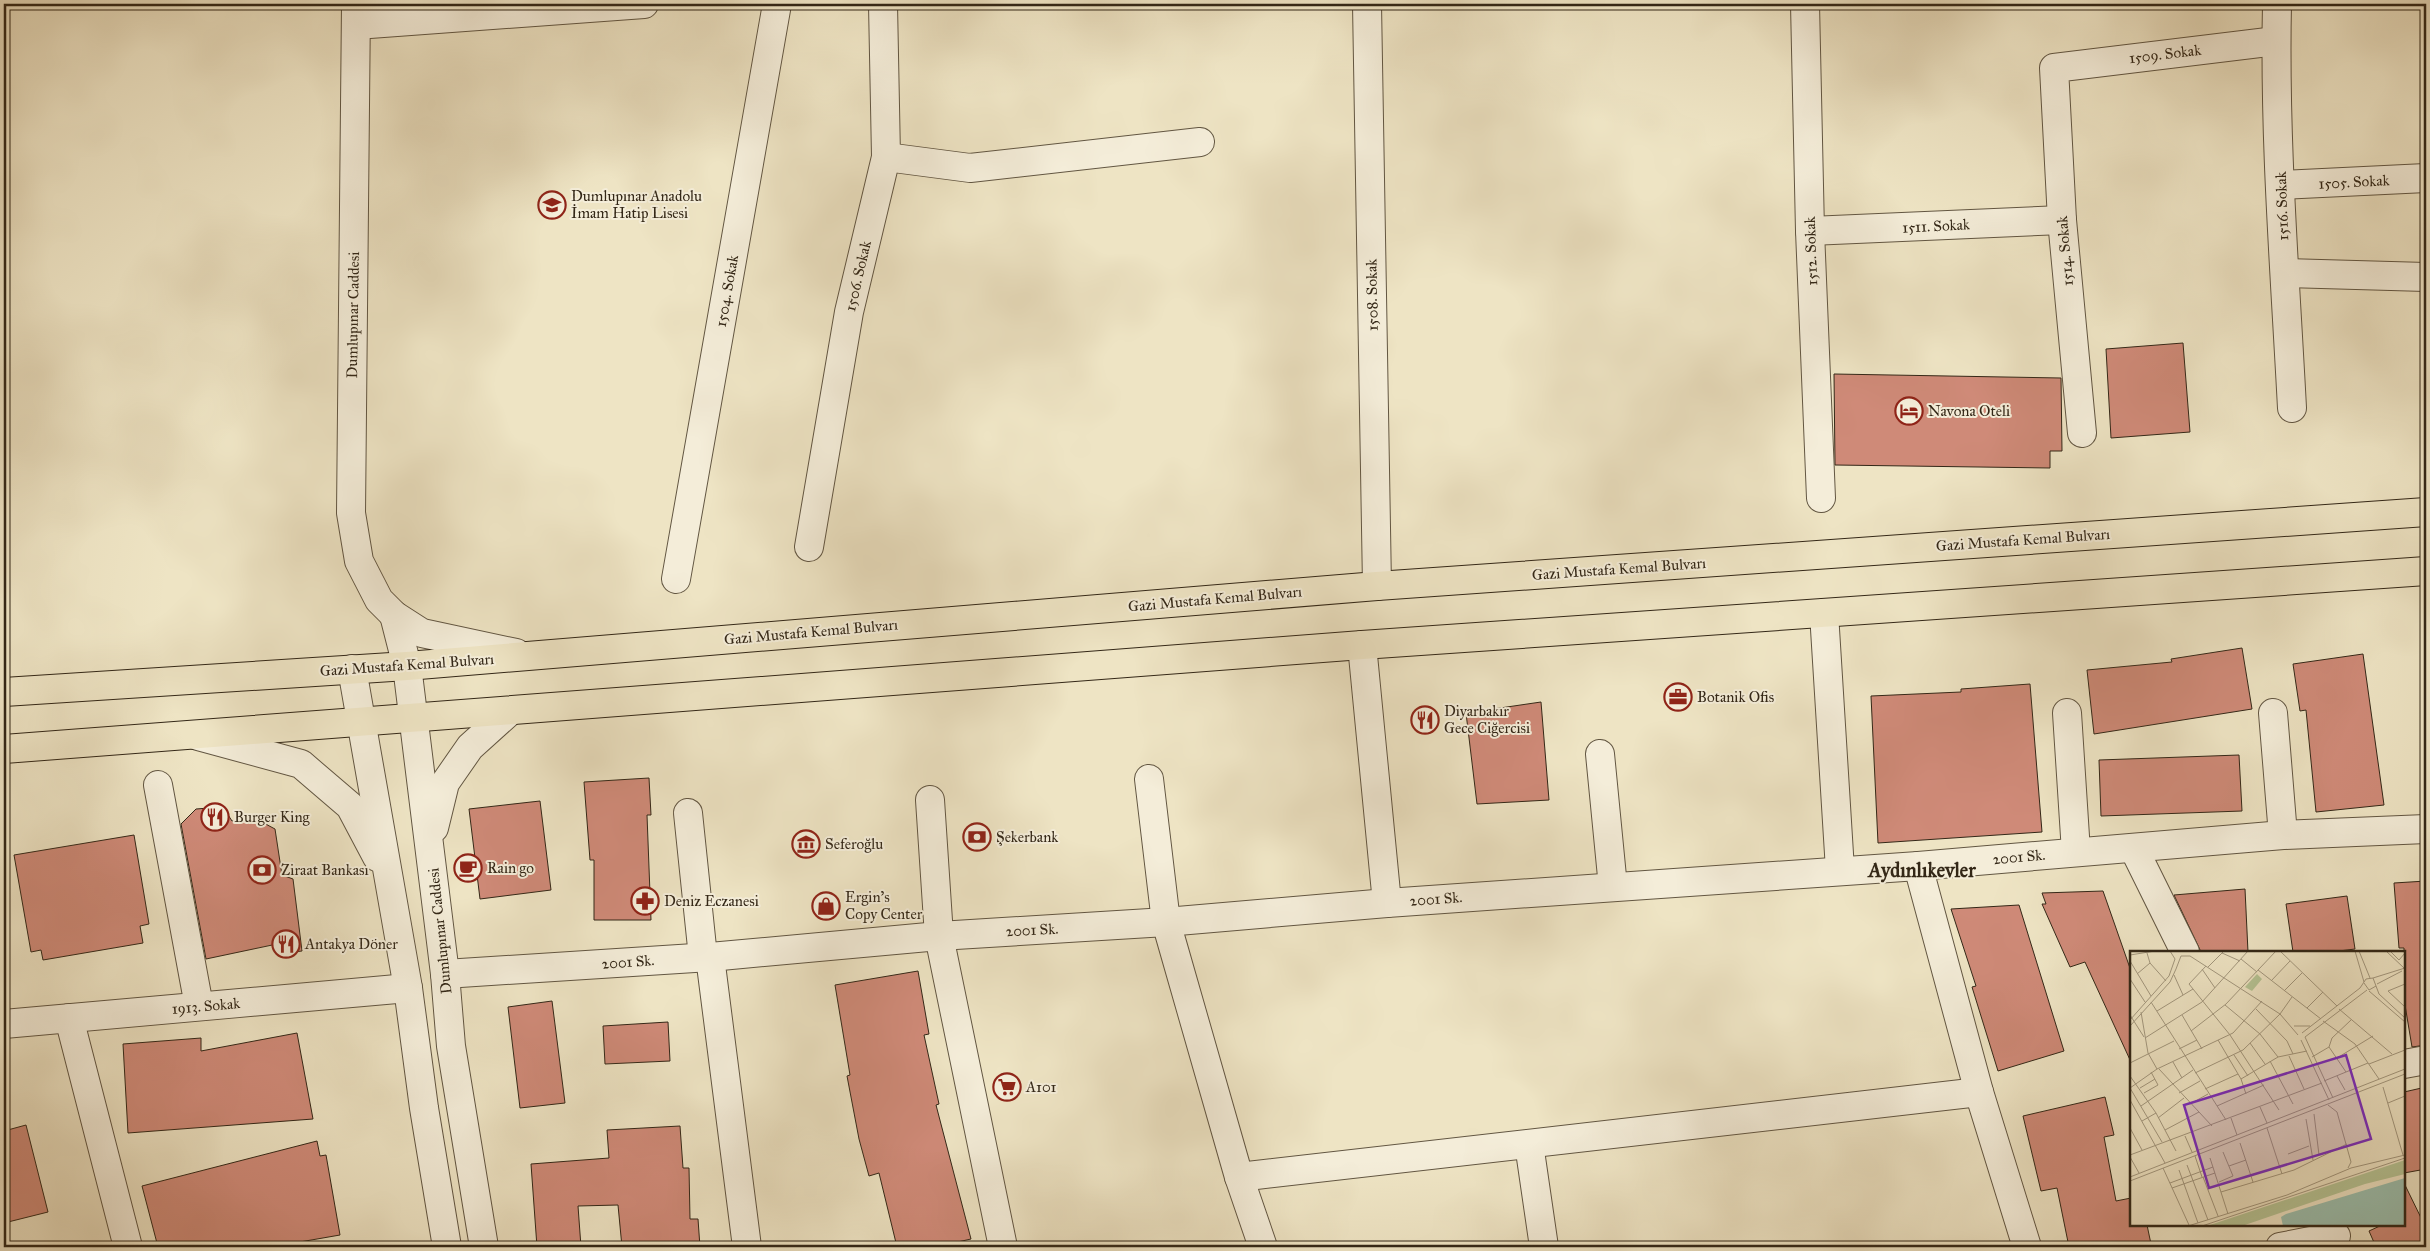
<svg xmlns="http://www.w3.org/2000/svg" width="2430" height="1251" font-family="'IM FELL Great Primer',serif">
	<rect width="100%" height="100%" fill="#eee4c4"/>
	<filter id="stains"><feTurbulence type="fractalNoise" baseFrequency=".004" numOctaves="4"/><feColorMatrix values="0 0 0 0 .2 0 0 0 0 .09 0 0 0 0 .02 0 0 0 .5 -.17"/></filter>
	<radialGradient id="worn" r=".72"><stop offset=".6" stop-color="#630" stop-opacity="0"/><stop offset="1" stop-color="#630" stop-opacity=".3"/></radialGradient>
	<g fill="#cf8a78" stroke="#332717">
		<path d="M 2183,343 L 2190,432 L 2111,438 L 2106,349 Z"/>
		<path d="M 1834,374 L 2061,378 L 2062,451 L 2050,451 L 2050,468 L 1835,465 Z"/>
		<path d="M 2242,648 L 2252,709 L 2094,734 L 2087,670 L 2172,662 L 2171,659 Z"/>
		<path d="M 2363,654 L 2384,805 L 2316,812 L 2306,710 L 2300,711 L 2293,664 Z"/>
		<path d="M 2030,684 L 2042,832 L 1878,843 L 1871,696 L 1961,692 L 1961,689 Z"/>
		<path d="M 1541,702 L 1549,800 L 1477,804 L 1466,713 Z"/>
		<path d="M 2239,755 L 2242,811 L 2101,816 L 2099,760 Z"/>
		<path d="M 649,778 L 651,815 L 647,815 L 651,920 L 594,920 L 594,860 L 590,860 L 584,782 Z"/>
		<path d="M 540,801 L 551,890 L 480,899 L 469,809 Z"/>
		<path d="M 223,807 L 232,821 L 260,821 L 275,829 L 282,875 L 293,879 L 302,951 L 278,954 L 277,944 L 206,959 L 181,824 L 196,809 Z"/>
		<path d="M 134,835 L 149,924 L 140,926 L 143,943 L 43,960 L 41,950 L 31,952 L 14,855 Z"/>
		<path d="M 2426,881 L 2426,1045 L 2412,1047 L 2404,999 L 2404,948 L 2399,948 L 2394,883 Z"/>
		<path d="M 2245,889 L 2248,952 L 2201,952 L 2174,895 Z"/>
		<path d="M 2103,891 L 2131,971 L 2131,1062 L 2085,962 L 2070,967 L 2042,904 L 2046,904 L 2042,893 Z"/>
		<path d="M 2347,896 L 2355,949 L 2331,952 L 2293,952 L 2286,904 Z"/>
		<path d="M 2019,905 L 2064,1051 L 1998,1071 L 1972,987 L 1976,986 L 1951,909 Z"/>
		<path d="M 918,971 L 929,1034 L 924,1035 L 939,1104 L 936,1105 L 971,1239 L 935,1247 L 897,1247 L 879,1173 L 869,1176 L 859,1139 L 847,1076 L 850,1075 L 835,985 Z"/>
		<path d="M 552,1001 L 565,1103 L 520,1108 L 508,1007 Z"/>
		<path d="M 668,1022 L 670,1061 L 605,1064 L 603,1026 Z"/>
		<path d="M 297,1033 L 313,1119 L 128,1133 L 123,1044 L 201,1038 L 201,1051 Z"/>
		<path d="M 2426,1087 L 2426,1169 L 2404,1173 L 2404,1092 Z"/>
		<path d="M 2105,1097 L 2114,1135 L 2104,1137 L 2116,1201 L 2131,1198 L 2131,1225 L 2147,1225 L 2151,1244 L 2135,1247 L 2069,1247 L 2057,1188 L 2041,1191 L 2023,1116 Z"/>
		<path d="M 26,1125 L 48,1212 L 4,1223 L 4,1131 Z"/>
		<path d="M 680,1126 L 683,1168 L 689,1168 L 690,1219 L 698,1219 L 700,1247 L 622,1247 L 618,1205 L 578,1206 L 581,1247 L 537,1247 L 531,1164 L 609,1158 L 607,1130 Z"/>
		<path d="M 317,1141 L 320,1156 L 326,1155 L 340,1235 L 271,1247 L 158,1247 L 142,1186 Z"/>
		<path d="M 2404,1183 L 2426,1228 L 2426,1247 L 2376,1247 L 2369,1231 L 2382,1225 L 2404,1225 Z"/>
	</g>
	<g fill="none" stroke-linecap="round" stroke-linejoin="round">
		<g stroke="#625642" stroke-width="30">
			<g id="minor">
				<path d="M 356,4 L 351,513 L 359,561 L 379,600 L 394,615 L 422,633 L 516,653"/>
				<path d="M 1367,4 L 1377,586"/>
				<path d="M 1805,4 L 1810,231 L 1821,498"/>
				<path d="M 2277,4 C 2274,138 2285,274 2292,408"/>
				<path d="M 356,25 L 644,4"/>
				<path d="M 886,157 L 970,168 L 1200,142"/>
				<path d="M 2281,185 L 2426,178"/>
				<path d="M 1810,231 L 2062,220"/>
				<path d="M 2285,273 L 2426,277"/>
				<path d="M 2082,433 L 2062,220 L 2054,68 L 2276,41"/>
				<path d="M 809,547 L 849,312 L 886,157 L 883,4"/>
				<path d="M 676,579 L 777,4"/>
				<path d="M 1824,613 L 1840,870"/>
				<path d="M 394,615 L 407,666 L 445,974 L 451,1046 L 484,1247"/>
				<path d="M 1362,645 L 1387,903"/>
				<path d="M 352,669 L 408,988 L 424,1108 L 447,1247"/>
				<path d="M 2067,713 L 2076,852"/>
				<path d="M 2273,713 L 2283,835"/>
				<path d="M 198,736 L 301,764 L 350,806 L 377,857"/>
				<path d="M 1600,754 L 1613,887"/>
				<path d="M 1149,779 L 1166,922 L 1239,1177 L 1263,1247"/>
				<path d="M 158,785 L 199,1006"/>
				<path d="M 930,800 L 939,936 L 1003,1247"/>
				<path d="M 688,813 L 703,957"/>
				<path d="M 434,828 L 445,783 L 470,747 L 510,711"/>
				<path d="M 2134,849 L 2185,952"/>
				<path d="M 1918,866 L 1979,1092 L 2027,1247"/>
				<path d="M 710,957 L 747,1247"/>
				<path d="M 445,974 L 710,957 L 939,936 L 1166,922 L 1387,903 L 1918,866 L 2283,835 L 2426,829"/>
				<path d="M 69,1018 L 128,1247"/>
				<path d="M 4,1024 L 408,988"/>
				<path d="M 2404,1064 L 2426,1060"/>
				<path d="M 1529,1144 L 1544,1247"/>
				<path d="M 1239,1177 L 1979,1092"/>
				<path d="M 2280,1247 L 2336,1236"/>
			</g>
		</g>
		<g stroke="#332717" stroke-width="30">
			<g id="highway">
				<path d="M 4,692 L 407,666 L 1377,586 L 2426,512"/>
				<path d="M 4,749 L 1362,645 L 2426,571"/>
			</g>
		</g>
		<use href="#minor" stroke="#f4edd9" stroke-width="28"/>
		<use href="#highway" stroke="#eee4c4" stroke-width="28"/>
	</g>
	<defs>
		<g id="school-ring" transform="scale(1.4375)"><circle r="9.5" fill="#f4edd9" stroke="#8f2418" stroke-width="1.5"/><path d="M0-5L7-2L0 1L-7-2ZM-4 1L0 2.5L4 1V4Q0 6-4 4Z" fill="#8f2418"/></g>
		<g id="hotel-ring" transform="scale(1.4375)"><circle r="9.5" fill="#f4edd9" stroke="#8f2418" stroke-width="1.5"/><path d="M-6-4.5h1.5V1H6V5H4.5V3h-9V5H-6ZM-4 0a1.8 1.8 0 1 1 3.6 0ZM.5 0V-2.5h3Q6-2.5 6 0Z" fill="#8f2418"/></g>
		<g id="office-ring" transform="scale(1.4375)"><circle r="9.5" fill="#f4edd9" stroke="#8f2418" stroke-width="1.5"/><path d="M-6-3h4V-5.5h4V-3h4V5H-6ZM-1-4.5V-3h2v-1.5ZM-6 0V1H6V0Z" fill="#8f2418"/></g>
		<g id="restaurant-ring" transform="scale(1.4375)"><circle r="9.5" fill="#f4edd9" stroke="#8f2418" stroke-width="1.5"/><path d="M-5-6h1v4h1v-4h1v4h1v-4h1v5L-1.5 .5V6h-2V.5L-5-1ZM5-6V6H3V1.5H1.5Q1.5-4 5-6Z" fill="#8f2418"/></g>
		<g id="bank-ring" transform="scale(1.4375)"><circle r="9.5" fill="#f4edd9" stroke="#8f2418" stroke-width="1.5"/><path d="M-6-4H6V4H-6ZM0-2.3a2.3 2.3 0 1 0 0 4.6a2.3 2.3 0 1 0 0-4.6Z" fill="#8f2418"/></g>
		<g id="museum-ring" transform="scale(1.4375)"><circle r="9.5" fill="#f4edd9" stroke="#8f2418" stroke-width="1.5"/><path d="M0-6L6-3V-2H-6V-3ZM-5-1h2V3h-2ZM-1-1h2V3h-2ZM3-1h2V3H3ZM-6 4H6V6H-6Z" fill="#8f2418"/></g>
		<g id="cafe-ring" transform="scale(1.4375)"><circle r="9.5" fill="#f4edd9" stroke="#8f2418" stroke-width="1.5"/><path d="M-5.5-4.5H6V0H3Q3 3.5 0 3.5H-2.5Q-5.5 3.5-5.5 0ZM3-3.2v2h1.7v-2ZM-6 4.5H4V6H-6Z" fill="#8f2418"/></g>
		<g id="pharmacy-ring" transform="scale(1.4375)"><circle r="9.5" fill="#f4edd9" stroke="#8f2418" stroke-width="1.5"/><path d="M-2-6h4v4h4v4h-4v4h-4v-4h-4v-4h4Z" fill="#8f2418"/></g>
		<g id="shop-ring" transform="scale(1.4375)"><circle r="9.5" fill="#f4edd9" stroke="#8f2418" stroke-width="1.5"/><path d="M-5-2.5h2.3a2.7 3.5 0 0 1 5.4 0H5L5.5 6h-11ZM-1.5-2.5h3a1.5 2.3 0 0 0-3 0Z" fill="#8f2418"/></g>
		<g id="supermarket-ring" transform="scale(1.4375)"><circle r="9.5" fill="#f4edd9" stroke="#8f2418" stroke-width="1.5"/><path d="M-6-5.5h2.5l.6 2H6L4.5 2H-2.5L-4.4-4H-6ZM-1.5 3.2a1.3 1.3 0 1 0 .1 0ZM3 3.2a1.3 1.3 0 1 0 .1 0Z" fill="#8f2418"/></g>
	</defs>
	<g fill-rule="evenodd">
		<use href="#school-ring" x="552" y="205"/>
		<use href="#hotel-ring" x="1909" y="411"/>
		<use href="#office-ring" x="1678" y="697"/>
		<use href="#restaurant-ring" x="1425" y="720"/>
		<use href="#restaurant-ring" x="215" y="817"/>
		<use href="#bank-ring" x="977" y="837"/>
		<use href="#museum-ring" x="806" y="844"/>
		<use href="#cafe-ring" x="468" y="868"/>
		<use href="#bank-ring" x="262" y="870"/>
		<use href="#pharmacy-ring" x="645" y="901"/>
		<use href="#shop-ring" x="826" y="906"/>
		<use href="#restaurant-ring" x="286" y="944"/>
		<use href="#supermarket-ring" x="1007" y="1087"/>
	</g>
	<g text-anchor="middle" stroke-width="4" stroke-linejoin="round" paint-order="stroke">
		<g font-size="15" fill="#332717" stroke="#f4edd9">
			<text transform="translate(2165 54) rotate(-7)" y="5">1509. Sokak</text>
			<text transform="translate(2354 182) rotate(-3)" y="5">1505. Sokak</text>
			<text transform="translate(2282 206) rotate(-92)" y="5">1516. Sokak</text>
			<text transform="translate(1936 226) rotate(-3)" y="5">1511. Sokak</text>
			<text transform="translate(1811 251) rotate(-92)" y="5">1512. Sokak</text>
			<text transform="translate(2065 251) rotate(-95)" y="5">1514. Sokak</text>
			<text transform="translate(858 276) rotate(-77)" y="5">1506. Sokak</text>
			<text transform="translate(727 291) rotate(-80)" y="5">1504. Sokak</text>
			<text transform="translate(1372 295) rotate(-91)" y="5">1508. Sokak</text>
			<text transform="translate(353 315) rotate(-89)" y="5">Dumlupınar Caddesi</text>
			<text transform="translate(2023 540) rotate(-4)" y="5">Gazi Mustafa Kemal Bulvarı</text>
			<text transform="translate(1619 569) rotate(-4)" y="5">Gazi Mustafa Kemal Bulvarı</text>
			<text transform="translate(1215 599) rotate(-5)" y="5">Gazi Mustafa Kemal Bulvarı</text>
			<text transform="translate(811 632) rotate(-5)" y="5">Gazi Mustafa Kemal Bulvarı</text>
			<text transform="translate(407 665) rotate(-4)" y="5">Gazi Mustafa Kemal Bulvarı</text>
			<text transform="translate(2019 857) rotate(-5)" y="5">2001 Sk.</text>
			<text transform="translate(1436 899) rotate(-4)" y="5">2001 Sk.</text>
			<text transform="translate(1032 930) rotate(-3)" y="5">2001 Sk.</text>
			<text transform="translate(440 931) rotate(-96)" y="5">Dumlupınar Caddesi</text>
			<text transform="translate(628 962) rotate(-4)" y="5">2001 Sk.</text>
			<text transform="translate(206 1006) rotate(-5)" y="5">1913. Sokak</text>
		</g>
		<g font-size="15" fill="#332717" stroke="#f4edd9" text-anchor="start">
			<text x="571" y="201">Dumlupınar Anadolu<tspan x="571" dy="17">İmam Hatip Lisesi</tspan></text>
			<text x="1928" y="416">Navona Oteli</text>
			<text x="1697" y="702">Botanik Ofis</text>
			<text x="1444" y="716">Diyarbakır<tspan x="1444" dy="17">Gece Ciğercisi</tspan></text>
			<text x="234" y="822">Burger King</text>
			<text x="996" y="842">Şekerbank</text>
			<text x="825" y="849">Seferoğlu</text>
			<text x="487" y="873">Rain go</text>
			<text x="281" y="875">Ziraat Bankası</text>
			<text x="845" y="902">Ergin's<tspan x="845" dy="17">Copy Center</tspan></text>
			<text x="664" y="906">Deniz Eczanesi</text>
			<text x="305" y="949">Antakya Döner</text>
			<text x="1026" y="1092">A101</text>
		</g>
		<g font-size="20" font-weight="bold" fill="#332717" stroke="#f4edd9">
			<text x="1922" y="877">Aydınlıkevler</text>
		</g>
	</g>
	<g transform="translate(2130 951)">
		<rect width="275" height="275" fill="#eee4c4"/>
		<path d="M 127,23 L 132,28 L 122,40 L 115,36 ZM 275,209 L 275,223 L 235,233 L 112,275 L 77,275 Z" fill="#b6c596"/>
		<path d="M 275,227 L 275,275 L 153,275 L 151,266 L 156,263 Z" fill="#9bbfae"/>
		<path fill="none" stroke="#a3987f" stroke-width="1" d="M 150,0 L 207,55M 225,0 L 234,31M 229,0 L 240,27M 256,0 L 274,17M 260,0 L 269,9 L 275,2M 17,2 L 20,12 L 36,30M 92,2 L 110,10M 0,4 L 25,0M 111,8 L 127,21M 0,10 L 21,45M 76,15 L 59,33 L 100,84 L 149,159M 78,16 L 94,0M 46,18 L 51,5 L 60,5 L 150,63 L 168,84M 72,18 L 85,37M 128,19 L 191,68M 7,23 L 20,12M 44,24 L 53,44M 243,27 L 275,17M 0,28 L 15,51M 141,30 L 160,10M 247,33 L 272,20M 275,33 L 258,40 L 275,56M 246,35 L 249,43 L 275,67M 154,40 L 172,22M 239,40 L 275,71M 21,51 L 96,169M 95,54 L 130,83 L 148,106M 177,57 L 193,41M 126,58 L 157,90 L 163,103M 209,58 L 262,103M 27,60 L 63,38M 11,61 L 18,102 L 27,118M 0,64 L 14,86M 52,64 L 72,98M 0,69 L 39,25 L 45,8 L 40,0M 193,70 L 225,93 L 249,128M 0,75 L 40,31 L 46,18M 164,75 L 180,75M 61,80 L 96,53 L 146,0M 172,82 L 230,37 L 236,28 L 243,27 L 246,35 L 239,39 L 234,32M 175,86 L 237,39M 175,86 L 203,147M 15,87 L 72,51 L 118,0M 88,89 L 111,128 L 148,106 L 177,100M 171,89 L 199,149M 120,92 L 135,113M 199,96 L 216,121M 49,98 L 67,89M 104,104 L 118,125M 159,105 L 174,138M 182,106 L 199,96 L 202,87 L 221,69M 207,107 L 243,85M 140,110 L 163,153M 43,111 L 52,127M 0,112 L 44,90M 239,113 L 275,99M 29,118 L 82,175M 65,122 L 113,99 L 150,63 L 162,46M 0,125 L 26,162 L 46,200M 207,125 L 215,139M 111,128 L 116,143M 194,130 L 238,112M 253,136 L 273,204M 0,137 L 27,118 L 103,82 L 132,50M 0,137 L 32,191M 10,137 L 25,128M 75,138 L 108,123M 14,142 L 28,134 L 21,121M 49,142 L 70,130M 0,149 L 35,212M 258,152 L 275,145M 60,153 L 78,143M 198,154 L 207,161 L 221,211 L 218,217M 11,155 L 63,119M 87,155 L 134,134M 130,156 L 137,172M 184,163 L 189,204M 28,167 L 54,147M 101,167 L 107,184M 176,168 L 183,209M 12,170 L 26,162M 0,177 L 12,199M 137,177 L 152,223M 35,179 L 69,161M 55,185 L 62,201M 110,192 L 123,231M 158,203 L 179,195M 0,204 L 192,132M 65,205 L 72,226M 0,206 L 9,222M 80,207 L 98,263M 57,214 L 78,269M 99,215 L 116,209M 33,217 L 59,274M 49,219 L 68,272M 0,226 L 275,118M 73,226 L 88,265M 0,230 L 275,123M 89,231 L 103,225 L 93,201M 40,232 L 83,216M 42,237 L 85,222M 91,241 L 164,219 L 217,193M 58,275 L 157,244 L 221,217 L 275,204M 72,275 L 275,207"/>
		<path fill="#7b2cbf" fill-opacity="0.15" stroke="#7b2cbf" stroke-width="2.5" d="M 216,104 L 241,188 L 79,237 L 54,154 Z"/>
		<rect width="275" height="275" fill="none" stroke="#332717" stroke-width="2.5"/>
	</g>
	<rect width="2430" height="1251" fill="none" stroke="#eee4c4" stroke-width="20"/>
	<rect x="5" y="5" width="2420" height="1241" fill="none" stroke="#332717" stroke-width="2.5"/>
	<rect x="10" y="10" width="2410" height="1231" fill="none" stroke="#332717"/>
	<rect width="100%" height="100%" filter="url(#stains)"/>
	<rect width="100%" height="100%" fill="url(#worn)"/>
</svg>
